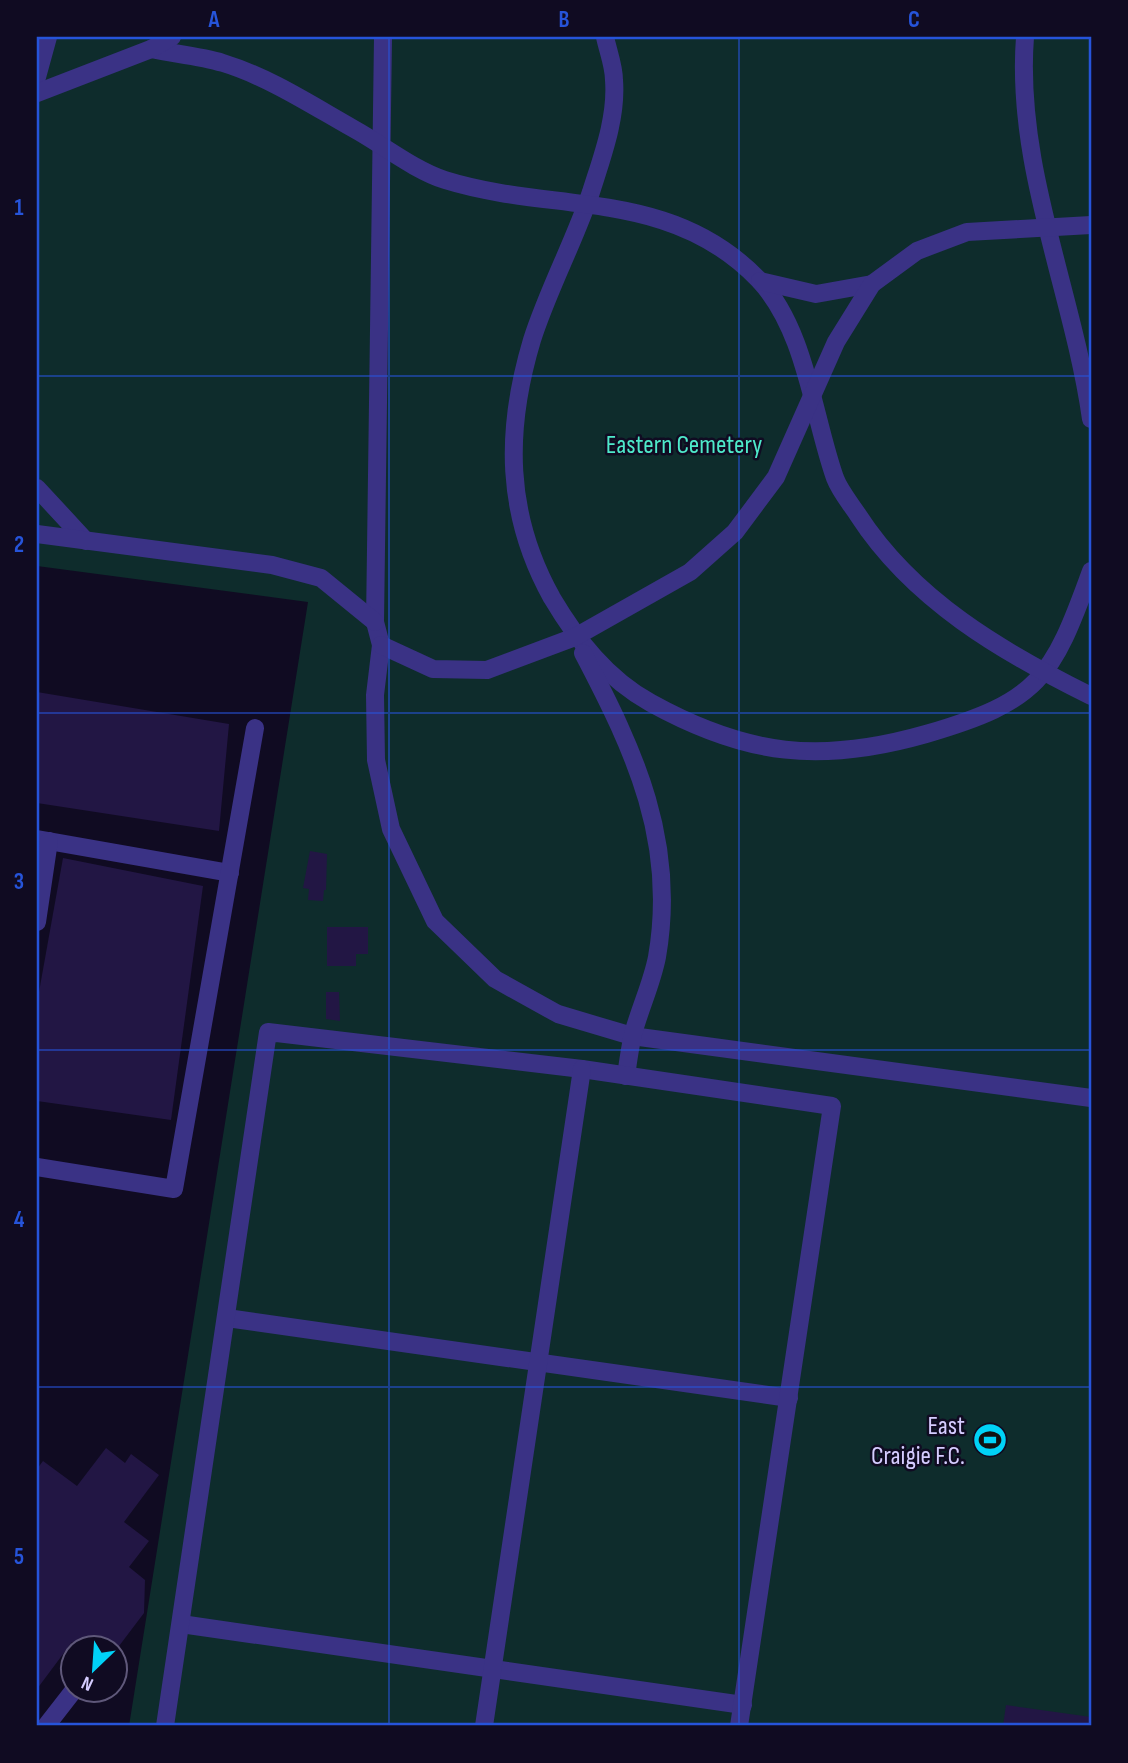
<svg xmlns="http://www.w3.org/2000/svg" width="1128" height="1763" font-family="'Sofia Sans Condensed',sans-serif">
	<rect width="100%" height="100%" fill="#100b22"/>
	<path fill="#0e2c2c" d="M 37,37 L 1091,37 L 1091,1726 L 129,1726 L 308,602 L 37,566 Z"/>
	<g fill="#221644">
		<path d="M 37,692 L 229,724 L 219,831 L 37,803 Z"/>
		<path d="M 310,851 L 327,854 L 326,890 L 324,890 L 323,901 L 308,900 L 309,889 L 303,888 Z"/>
		<path d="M 63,858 L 203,886 L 171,1120 L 37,1101 L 37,1003 Z"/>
		<path d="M 327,927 L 368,927 L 368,954 L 356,954 L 356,966 L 327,966 Z"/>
		<path d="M 326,992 L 339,992 L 340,1021 L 326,1019 Z"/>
		<path d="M 106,1448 L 125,1463 L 131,1454 L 159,1475 L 124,1522 L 149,1541 L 129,1567 L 145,1580 L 144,1613 L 116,1650 L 116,1648 L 79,1648 L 72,1642 L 37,1689 L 37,1469 L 43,1461 L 77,1486 Z"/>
		<path d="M 1006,1705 L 1091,1717 L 1091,1726 L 1003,1726 Z"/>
	</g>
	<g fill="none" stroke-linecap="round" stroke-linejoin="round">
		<g stroke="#3a3285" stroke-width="18">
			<path d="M 383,37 L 375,622 L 381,645 L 375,695 L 376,760 L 391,829 L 435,921 L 495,979 L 558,1014 L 632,1036 L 1091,1098"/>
			<path d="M 605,37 C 608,51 614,66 614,80 C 617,118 602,157 591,192 C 574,242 548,290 532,340 C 505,430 505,514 552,598 C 577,640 607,679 651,703 C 747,756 821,764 926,734 C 1039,701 1052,679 1091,571"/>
			<path d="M 1025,37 C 1015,167 1073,291 1091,419"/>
			<path d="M 151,49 C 175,54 200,56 223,63 C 269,77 313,106 354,129 C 383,145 414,170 445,180 C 554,214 670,187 759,280 C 806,330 813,416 835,478 C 840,491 850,503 858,515 C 913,600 1002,652 1091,696"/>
			<path d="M 37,77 L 48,37"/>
			<path d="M 37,93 L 151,49 L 172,37"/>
			<path d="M 760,281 L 816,294 L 872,284"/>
			<path d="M 37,488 L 86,541"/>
			<path d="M 37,534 L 272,565 L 321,578 L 375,622"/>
			<path d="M 381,645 L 433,669 L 487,670 L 575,637 L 690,572 L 735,532 L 776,477 L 836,342 L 872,284 L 917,251 L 967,232 L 1091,225"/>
			<path d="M 583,653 C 635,752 677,842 657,957 C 652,983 640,1008 633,1034 C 630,1047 628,1062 626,1076"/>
			<path d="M 37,839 L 230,873"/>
			<path d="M 37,922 L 49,841"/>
			<path d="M 37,1167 L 174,1189 L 255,728"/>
			<path d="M 227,1318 L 789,1398"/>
			<path d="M 181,1624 L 743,1705"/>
			<path d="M 46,1726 L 74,1690"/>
			<path d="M 165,1726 L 268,1032 L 582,1069 L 832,1106 L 739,1726"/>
			<path d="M 484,1726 L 582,1069"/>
		</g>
	</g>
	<path fill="none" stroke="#2654da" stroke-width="2" stroke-opacity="0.55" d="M 389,37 L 389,1726M 739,37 L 739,1726M 37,376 L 1091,376M 37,713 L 1091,713M 37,1050 L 1091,1050M 37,1387 L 1091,1387"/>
	<defs>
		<g id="stadium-disc" transform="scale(1.75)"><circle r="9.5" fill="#00d2f7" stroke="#100b22"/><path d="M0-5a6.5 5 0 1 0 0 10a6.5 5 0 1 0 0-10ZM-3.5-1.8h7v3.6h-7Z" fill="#111"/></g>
	</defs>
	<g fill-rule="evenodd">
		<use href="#stadium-disc" x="990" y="1440"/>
	</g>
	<g text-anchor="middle" stroke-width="5" stroke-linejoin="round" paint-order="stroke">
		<g font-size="26" fill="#4ee9ca" stroke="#100b22">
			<text x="684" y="453">Eastern Cemetery</text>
		</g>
		<g font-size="26" fill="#d5ccff" stroke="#100b22" text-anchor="end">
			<text x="965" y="1434">East<tspan x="965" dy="30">Craigie F.C.</tspan></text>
		</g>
	</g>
	<rect width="1128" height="1763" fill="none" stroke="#100b22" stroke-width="77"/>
	<g transform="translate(94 1669) rotate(205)"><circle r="33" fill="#100b22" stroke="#5f587a" stroke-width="2"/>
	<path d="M0-5L12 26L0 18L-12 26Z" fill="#00d2f7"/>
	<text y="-10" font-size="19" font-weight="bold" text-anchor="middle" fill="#d5ccff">N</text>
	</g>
	<rect x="38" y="38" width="1052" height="1686" fill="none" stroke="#2654da" stroke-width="2.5"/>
	<g font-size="23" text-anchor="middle" font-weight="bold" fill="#2654da">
		<text x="214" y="27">A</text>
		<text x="564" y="27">B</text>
		<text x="914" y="27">C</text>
		<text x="19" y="215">1</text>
		<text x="19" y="552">2</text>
		<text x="19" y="889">3</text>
		<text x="19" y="1227">4</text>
		<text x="19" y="1564">5</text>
	</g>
</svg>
